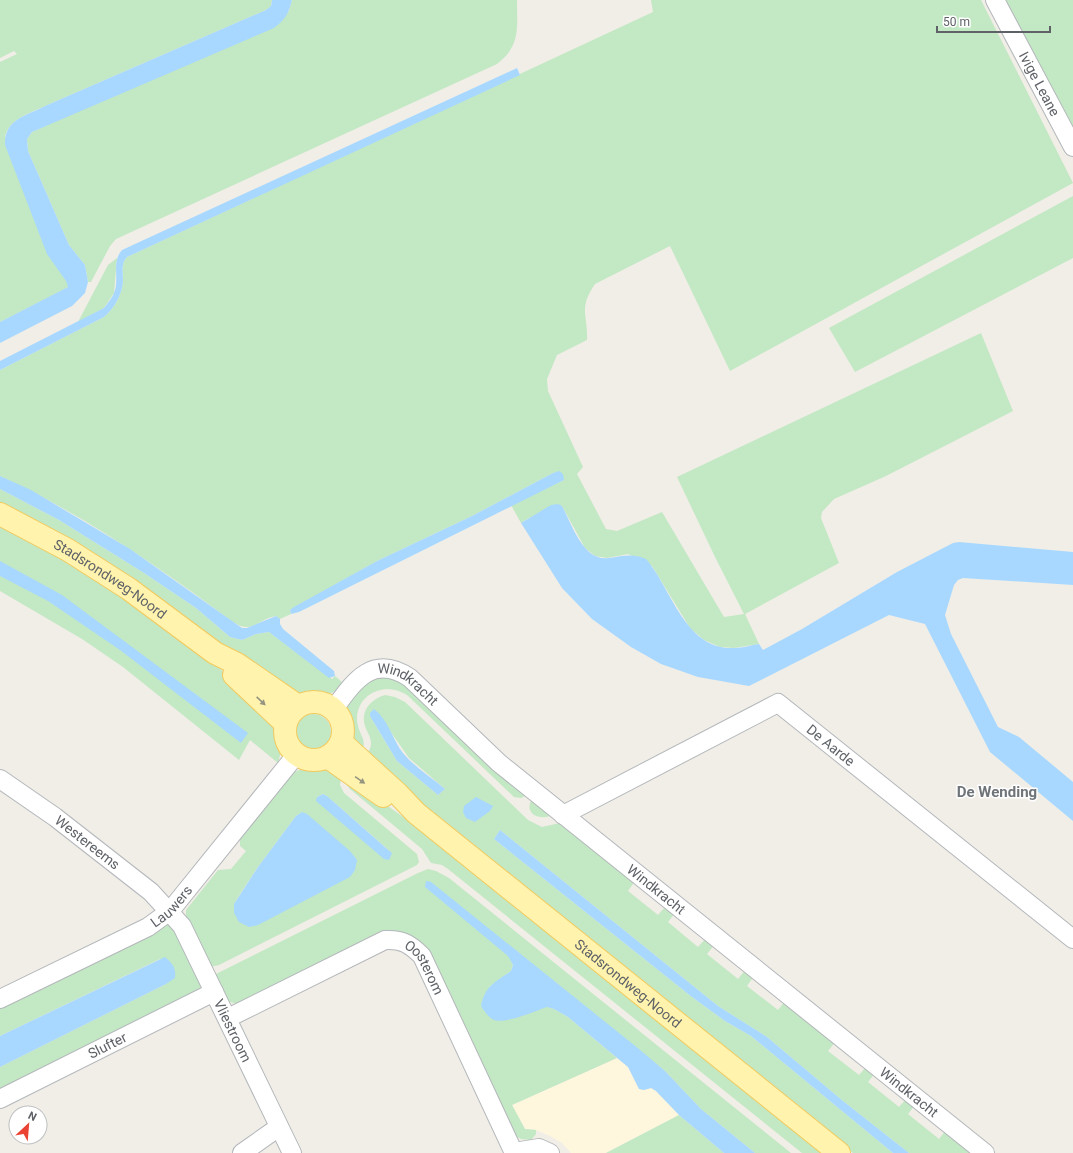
<svg xmlns="http://www.w3.org/2000/svg" width="1073" height="1153" font-family="Roboto,sans-serif">
	<rect width="100%" height="100%" fill="#f0eee7"/>
	<path fill="#fef7de" d="M 617,1058 L 628,1067 L 639,1089 L 644,1090 L 651,1088 L 656,1091 L 679,1115 L 606,1153 L 571,1153 L 562,1143 L 550,1136 L 536,1130 L 525,1129 L 512,1105 Z"/>
	<g fill="#c3e8c4" fill-rule="evenodd">
		<path d="M 0,0 L 272,0 L 271,6 L 266,10 L 45,106 C 28,114 11,118 5,136 L 69,287 L 0,322 L 0,62 L 17,54 L 14,51 L 0,58 Z"/>
		<path d="M 292,0 L 517,0 C 517,27 521,46 497,64 L 116,239 L 110,246 L 91,282 L 88,282 L 85,265 L 69,245 L 28,151 L 27,139 L 32,132 L 289,11 Z"/>
		<path d="M 651,0 L 981,0 L 1073,183 L 730,371 L 670,246 L 595,284 C 578,309 588,314 587,340 L 557,355 L 547,379 L 548,391 L 583,467 L 577,474 L 606,529 L 617,531 L 662,512 L 724,617 L 744,614 L 715,557 L 677,477 L 981,333 L 1013,411 L 886,476 L 834,499 L 822,512 L 821,518 L 839,563 L 745,614 L 759,644 L 734,648 L 720,647 L 704,640 L 690,628 L 652,566 L 628,554 L 607,558 L 595,556 L 585,548 L 562,506 L 529,518 L 521,523 L 511,505 L 564,480 L 559,472 L 553,473 L 472,516 L 377,561 L 290,610 L 291,614 L 280,619 L 276,616 C 257,619 253,635 233,622 C 159,567 84,515 0,476 L 0,370 L 104,317 C 113,309 119,300 122,288 C 125,278 119,265 127,257 L 653,12 Z"/>
		<path d="M 1005,0 L 1073,0 L 1073,132 Z"/>
		<path d="M 1073,196 L 1073,258 L 855,372 L 829,328 Z"/>
		<path d="M 117,258 L 114,293 L 104,308 L 78,322 L 108,265 Z"/>
		<path d="M 0,489 L 59,520 L 144,573 L 196,608 L 230,637 L 242,640 L 256,634 L 269,632 L 332,679 L 335,676 L 343,683 C 329,700 321,694 303,696 L 0,505 Z"/>
		<path d="M 0,523 L 91,575 L 188,643 L 231,678 L 276,729 L 281,751 L 278,763 L 250,740 L 239,760 L 123,667 L 82,639 L 0,591 Z"/>
		<path d="M 381,677 L 400,681 L 527,795 L 521,798 L 514,797 L 407,695 C 397,689 387,687 377,691 C 362,696 354,711 358,726 C 360,735 367,741 362,750 L 351,737 L 351,728 L 346,715 L 348,702 L 366,682 Z"/>
		<path d="M 385,695 L 395,697 L 405,702 L 528,820 L 542,827 L 560,823 L 635,881 L 628,891 L 658,915 L 666,906 L 675,913 L 668,922 L 698,947 L 706,938 L 715,944 L 707,954 L 738,979 L 746,969 L 754,976 L 747,986 L 778,1010 L 785,1001 L 836,1041 L 828,1051 L 859,1075 L 867,1066 L 875,1073 L 868,1082 L 899,1107 L 907,1098 L 915,1105 L 908,1114 L 939,1139 L 946,1130 L 970,1148 L 970,1153 L 909,1153 L 843,1101 L 767,1037 L 718,1006 L 500,830 L 494,839 L 692,997 L 725,1021 L 751,1036 L 893,1153 L 853,1153 L 448,830 L 364,757 C 368,753 371,749 371,743 C 371,737 367,732 365,726 C 360,711 371,699 385,695 ZM 376,711 L 409,758 L 445,789 L 438,795 L 397,761 L 370,716 Z"/>
		<circle cx="313" cy="732" r="18"/>
		<path d="M 302,769 L 328,769 L 341,778 L 340,785 L 344,793 L 417,854 L 419,862 L 417,865 L 219,965 L 210,967 L 186,918 L 186,910 L 218,870 L 231,869 L 246,851 L 240,846 L 240,836 L 292,773 ZM 323,794 L 327,796 L 392,853 L 317,797 ZM 302,812 L 234,903 L 258,867 L 296,816 Z"/>
		<path d="M 349,779 L 422,830 L 825,1153 L 802,1153 L 448,869 L 442,865 L 431,863 L 422,849 L 350,789 L 347,785 Z"/>
		<path d="M 532,799 L 553,815 C 540,821 523,814 532,799 Z"/>
		<path d="M 428,869 L 436,871 L 449,878 L 791,1153 L 755,1153 L 701,1109 L 665,1071 L 514,949 L 509,956 L 513,965 L 511,971 L 489,987 L 554,1009 L 568,1017 L 617,1058 L 512,1105 L 525,1129 L 536,1130 L 536,1134 L 531,1140 L 521,1139 L 514,1135 L 414,938 L 236,1004 L 228,1001 L 214,975 L 418,873 Z"/>
		<path d="M 171,922 L 201,985 L 200,990 L 0,1090 L 0,1067 L 166,984 L 160,959 L 0,1036 L 0,1006 Z"/>
		<path d="M 679,1115 L 724,1153 L 606,1153 Z"/>
	</g>
	<g fill="#a8d8ff">
		<path d="M 272,0 L 292,0 C 289,13 285,20 274,28 L 32,132 L 27,139 L 28,151 L 69,245 L 85,265 L 88,282 L 85,293 L 72,306 L 0,343 L 0,322 L 68,287 L 66,281 L 47,254 L 5,145 C 4,119 26,116 45,106 L 266,10 L 271,6 Z"/>
		<path d="M 517,68 L 520,75 L 127,257 C 119,265 125,278 122,288 C 119,300 113,309 104,317 L 0,370 L 0,361 L 104,308 C 107,304 112,298 114,293 C 120,279 111,262 122,250 Z"/>
		<path d="M 559,471 L 563,474 L 564,480 L 299,612 L 291,614 L 290,610 L 294,607 L 377,561 L 472,516 L 553,473 Z"/>
		<path d="M 0,476 L 31,490 L 130,549 L 242,628 L 247,628 L 276,616 L 280,619 L 280,624 L 283,629 L 334,671 L 335,676 L 329,678 L 269,632 L 256,634 L 242,640 L 230,637 L 196,608 L 144,573 L 59,520 L 0,489 Z"/>
		<path d="M 558,504 L 562,506 C 572,524 583,562 609,558 C 623,556 632,553 646,559 C 672,589 685,651 735,648 C 743,648 751,645 759,644 L 763,650 L 802,629 L 897,572 L 953,543 L 959,542 L 1073,552 L 1073,585 L 963,578 L 958,580 L 954,585 L 945,615 L 951,634 L 998,727 L 1019,737 L 1073,782 L 1073,821 L 990,752 L 925,624 L 889,615 L 749,686 L 698,677 L 661,664 L 631,647 L 592,619 L 562,588 L 521,523 L 551,505 Z"/>
		<path d="M 0,561 L 62,595 L 248,733 L 241,743 L 120,650 L 48,601 L 0,576 Z"/>
		<path d="M 374,709 C 387,719 392,736 400,749 C 411,765 430,776 445,789 L 438,795 L 397,761 L 370,716 L 370,713 Z"/>
		<path d="M 323,794 L 327,796 L 386,848 L 392,853 L 389,860 L 384,859 L 316,801 L 317,797 Z"/>
		<path d="M 476,797 L 493,806 L 490,811 L 475,822 L 466,818 L 463,812 L 464,806 Z"/>
		<path d="M 302,812 L 307,814 L 350,851 L 357,860 L 355,870 L 350,877 L 258,925 L 249,927 L 239,922 L 234,913 L 234,904 L 258,867 L 296,816 Z"/>
		<path d="M 500,830 L 718,1006 L 767,1037 L 843,1101 L 909,1153 L 893,1153 L 751,1036 L 725,1021 L 692,997 L 494,839 Z"/>
		<path d="M 426,881 L 431,882 L 639,1049 L 665,1071 L 701,1109 L 755,1153 L 724,1153 L 679,1115 L 656,1091 L 651,1088 L 644,1090 L 639,1089 L 628,1067 L 568,1017 L 554,1009 L 547,1007 C 535,1011 506,1024 494,1020 C 488,1017 484,1011 481,1006 C 485,986 495,982 511,971 L 513,965 L 508,956 L 425,887 Z"/>
		<path d="M 165,957 C 173,964 176,968 175,978 L 166,984 L 0,1067 L 0,1036 Z"/>
	</g>
	<g fill="none" stroke-linecap="round" stroke-linejoin="round">
		<g stroke="#b4b7bb" stroke-width="20">
			<g id="minor">
				<path id="s1" d="M 995,0 L 1073,147"/>
				<path id="s2" d="M 334,709 C 354,681 373,653 410,678 L 499,763 L 985,1153"/>
				<path id="s3" d="M 0,779 L 55,817 L 151,892 L 182,926 L 292,1153"/>
				<path id="s4" d="M 563,815 L 778,703 L 1073,939"/>
				<path id="s5" d="M 0,999 L 148,927 L 170,911 L 296,755"/>
				<path id="s6" d="M 228,1018 L 385,940 C 402,939 410,944 422,956 L 514,1153"/>
				<path id="s7" d="M 0,1099 L 214,992"/>
				<path d="M 514,1152 L 539,1148 L 550,1153"/>
				<path d="M 242,1153 L 279,1127"/>
			</g>
		</g>
		<g stroke="#f2ca5e" stroke-width="24">
			<g id="major">
				<path id="s8" d="M 0,514 L 68,550 L 129,589 L 215,653 L 237,664 L 298,706"/>
				<path d="M 234,675 L 285,723"/>
				<circle cx="314" cy="731" r="29"/>
				<path id="s9" d="M 342,743 L 398,794 L 416,813 L 839,1153"/>
				<path d="M 329,758 L 383,796"/>
			</g>
		</g>
		<use href="#minor" stroke="#fff" stroke-width="18"/>
		<use href="#major" stroke="#fff3ad" stroke-width="22"/>
	</g>
	<defs><path id="oneway-solid" d="M-6-.8H1V-3.2L6.5 0L1 3.2V.8H-6Z"/></defs>
	<g fill="#969580">
		<use href="#oneway-solid" transform="translate(261 701) rotate(43)"/>
		<use href="#oneway-solid" transform="translate(360 780) rotate(35)"/>
	</g>
	<g text-anchor="middle" stroke-width="3" stroke-linejoin="round" paint-order="stroke">
		<g font-size="14" fill="#5e6267" stroke="#fff">
			<text dy="5" stroke="none"><textPath href="#s1" startOffset="95">Ivige Leane</textPath></text>
			<text dy="5" stroke="none"><textPath href="#s8" startOffset="128">Stadsrondweg-Noord</textPath></text>
			<text dy="5" stroke="none"><textPath href="#s2" startOffset="96">Windkracht</textPath></text>
			<text dy="5" stroke="none"><textPath href="#s4" startOffset="310">De Aarde</textPath></text>
			<text dy="5" stroke="none"><textPath href="#s3" startOffset="108">Westereems</textPath></text>
			<text dy="5" stroke="none"><textPath href="#s2" startOffset="420">Windkracht</textPath></text>
			<text dy="5" stroke="none"><textPath href="#s5" startOffset="196">Lauwers</textPath></text>
			<text dy="5" stroke="none"><textPath href="#s6" startOffset="228">Oosterom</textPath></text>
			<text dy="5" stroke="none"><textPath href="#s9" startOffset="374">Stadsrondweg-Noord</textPath></text>
			<text dy="5" stroke="none"><textPath href="#s3" startOffset="351">Vliestroom</textPath></text>
			<text dy="5" stroke="none"><textPath href="#s7" startOffset="120">Slufter</textPath></text>
			<text dy="5" stroke="none"><textPath href="#s2" startOffset="744">Windkracht</textPath></text>
		</g>
		<g font-size="15" font-weight="bold" fill="#6f7479" stroke="#fff">
			<text x="997" y="797">De Wending</text>
		</g>
	</g>
	<g transform="translate(28 1125) rotate(26)"><circle r="19" fill="#ffffff" stroke="#bfc0c2"/>
	<path d="M0-3L7 15L0 10L-7 15Z" fill="#ea4333"/>
	<text y="-6" font-size="11" font-weight="bold" text-anchor="middle" fill="#5e6267">N</text>
	</g>
	<path d="M937 26v6h113v-6" fill="none" stroke="#5e6267" stroke-width="2"/>
	<text x="943" y="26" font-size="12" fill="#5e6267" stroke="#ffffff" stroke-width="3" paint-order="stroke">50 m</text>
</svg>
